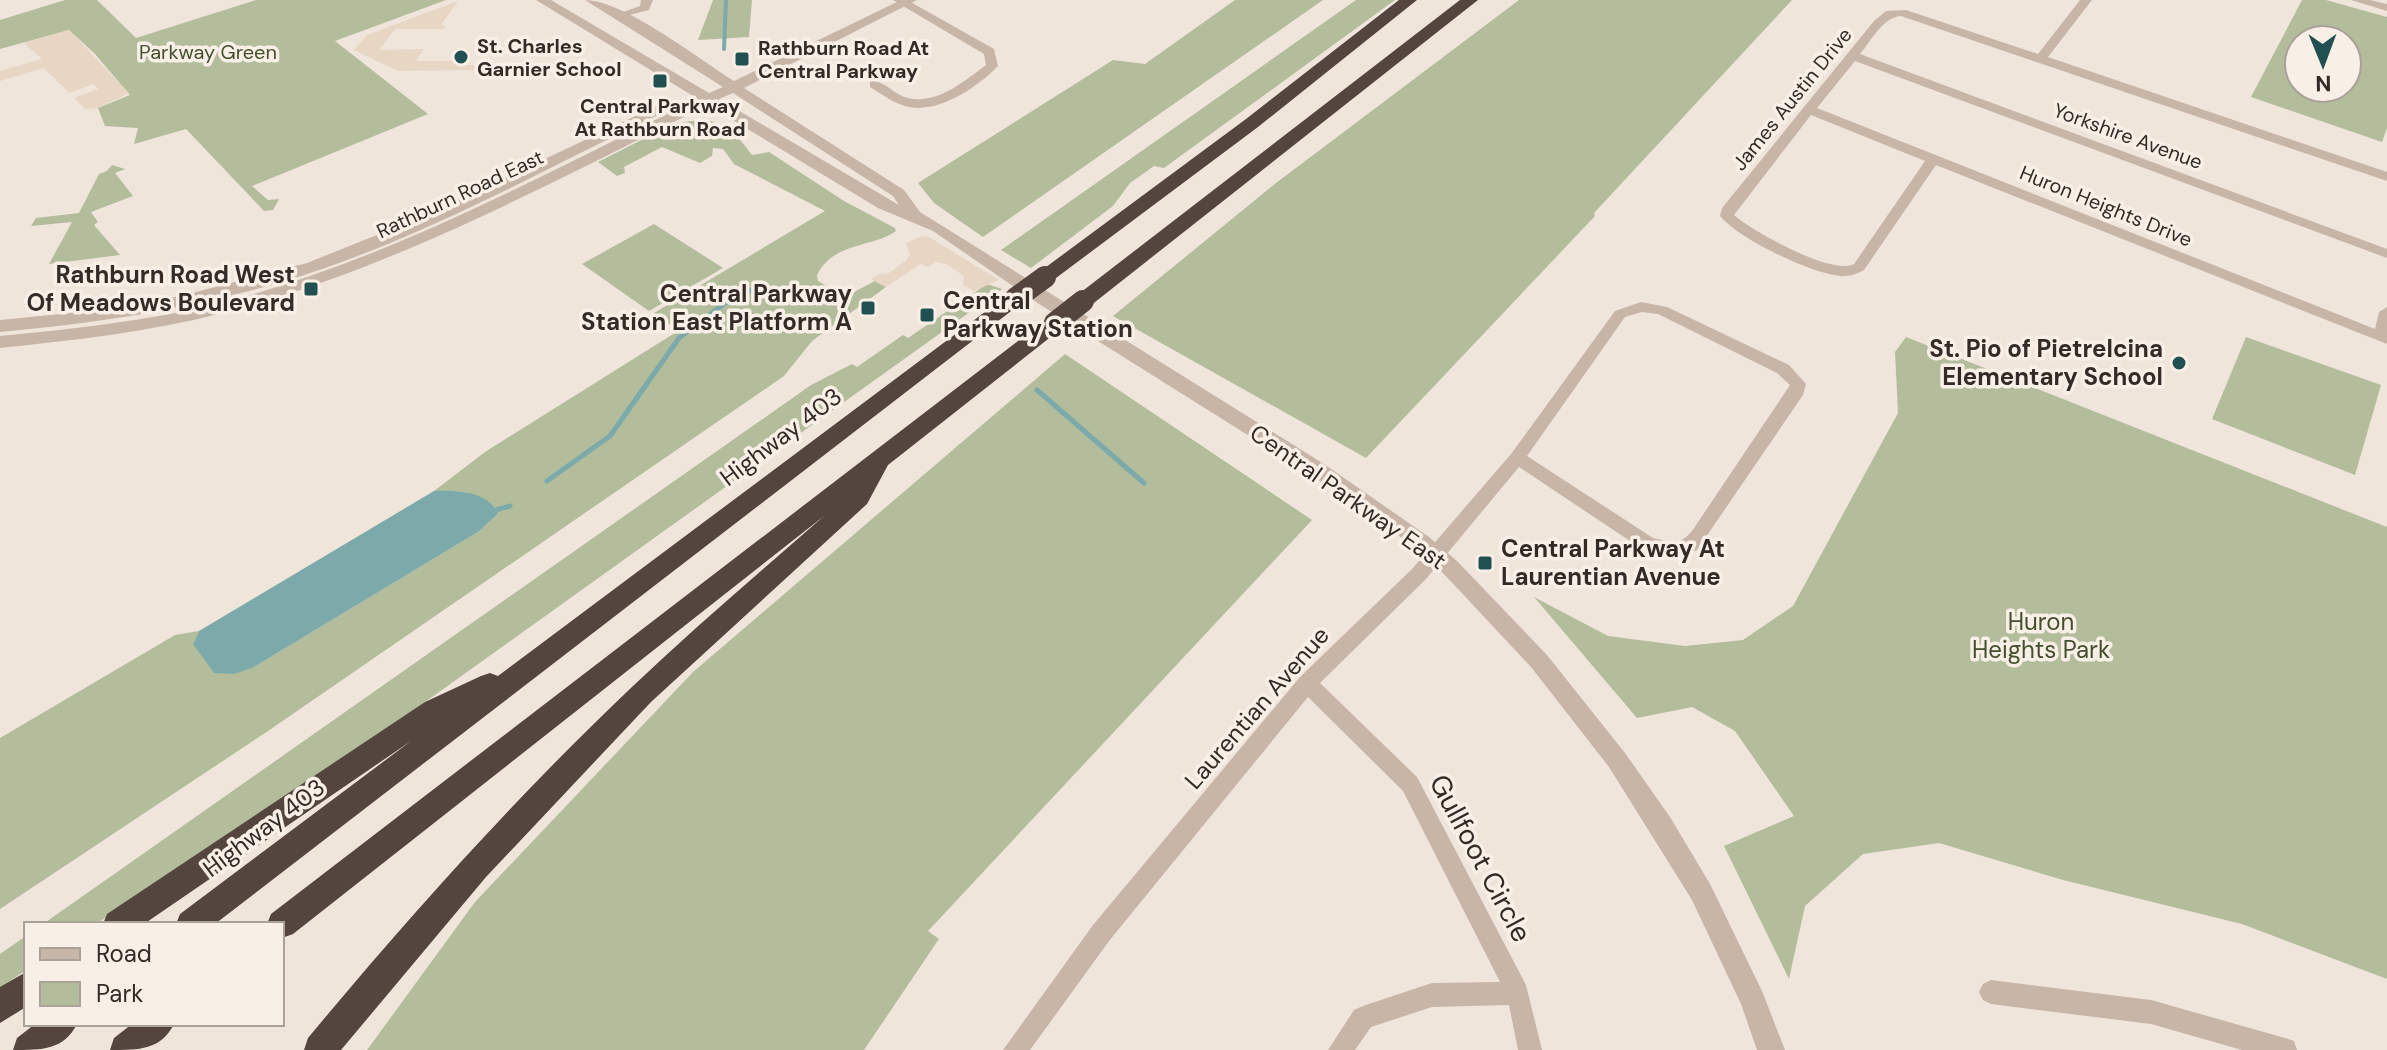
<svg xmlns="http://www.w3.org/2000/svg" width="2387" height="1050" font-family="'DM Sans',sans-serif">
	<rect width="100%" height="100%" fill="#f0e5db"/>
	<g fill="#b3bd9c" fill-rule="evenodd">
		<path d="M 65,0 L 97,0 L 136,38 L 256,0 L 446,0 L 335,41 L 428,114 L 252,186 L 268,200 L 279,199 L 273,210 L 264,211 L 186,129 L 134,144 L 138,128 L 105,126 L 98,108 L 130,95 L 95,54 L 69,30 L 0,49 L 0,20 Z"/>
		<path d="M 713,0 L 752,0 L 749,37 L 698,40 Z"/>
		<path d="M 1235,0 L 1323,0 L 983,237 L 934,203 L 918,183 L 1113,60 L 1145,64 Z"/>
		<path d="M 1356,0 L 1395,0 L 1164,168 L 1154,166 L 1130,183 L 1113,206 L 1031,268 L 1001,250 Z"/>
		<path d="M 1519,0 L 1792,0 L 1594,213 L 1595,216 L 1366,458 L 1113,316 L 1276,183 Z"/>
		<path d="M 2302,0 L 2326,0 L 2387,17 L 2387,128 L 2382,142 L 2251,97 ZM 2347,40 L 2347,88 L 2299,88 L 2299,40 Z"/>
		<path d="M 701,120 C 726,121 738,136 752,155 L 769,152 L 844,201 L 895,228 L 896,231 C 872,248 833,242 817,275 L 818,281 L 833,290 L 829,295 L 843,302 L 856,291 L 875,281 L 886,287 L 812,341 L 784,376 L 268,731 L 0,909 L 0,738 L 175,635 L 199,631 L 193,644 L 254,667 L 478,532 L 498,514 L 467,492 L 434,491 L 485,452 L 678,331 L 654,313 L 825,211 L 734,164 L 723,149 L 713,148 L 712,156 L 700,163 L 662,147 L 624,167 L 625,173 L 617,176 L 598,162 L 675,123 Z"/>
		<path d="M 112,165 L 125,169 L 115,173 L 133,196 L 91,212 L 98,222 L 94,225 L 120,255 L 49,264 L 72,222 L 31,226 L 36,218 L 79,213 L 99,174 L 107,171 Z"/>
		<path d="M 654,224 L 723,268 L 649,311 L 582,264 Z"/>
		<path d="M 987,284 L 1002,289 L 379,735 L 96,924 L 43,924 L 811,385 L 852,364 L 857,367 L 903,335 L 908,338 Z"/>
		<path d="M 1906,337 L 2387,527 L 2387,979 L 2242,924 L 2063,880 L 1939,843 L 1863,854 L 1805,906 L 1789,979 L 1724,846 L 1794,816 L 1735,731 L 1692,707 L 1637,718 L 1534,597 L 1608,636 L 1685,646 L 1743,640 L 1793,606 L 1898,413 L 1895,352 Z"/>
		<path d="M 2246,337 L 2381,385 L 2355,475 L 2212,419 Z"/>
		<path d="M 1065,354 L 1312,520 L 928,931 L 939,939 L 864,1050 L 367,1050 L 475,902 L 693,672 Z"/>
		<path d="M 26,936 L 26,970 L 0,988 L 0,954 Z"/>
	</g>
	<g fill="#e7d6c3">
		<path d="M 458,1 L 441,25 L 446,26 L 444,29 L 395,29 L 379,50 L 424,49 L 416,61 L 460,61 L 458,66 L 477,65 L 473,70 L 398,71 L 354,50 L 367,35 Z"/>
		<path d="M 69,30 L 129,93 L 98,108 L 85,109 L 74,98 L 98,89 L 93,84 L 69,93 L 44,68 L 0,81 L 0,71 L 42,59 L 24,43 Z"/>
		<path d="M 922,236 L 929,237 L 999,280 L 974,291 L 963,285 L 964,276 L 946,264 L 936,262 L 928,267 L 921,264 L 886,287 L 871,279 L 880,274 L 889,273 L 907,260 L 910,254 L 906,243 Z"/>
	</g>
	<path fill="#7caaaa" d="M 434,491 C 455,490 488,490 498,514 L 478,532 L 254,667 L 234,674 L 214,673 L 193,644 L 199,631 Z"/>
	<g fill="none" stroke-linecap="round" stroke-linejoin="round">
		<path stroke="#7caaaa" stroke-width="4" d="M 724,49 L 726,0"/>
		<g stroke="#7caaaa" stroke-width="5">
			<path d="M 1037,390 L 1144,483"/>
			<path d="M 547,481 L 610,436 L 679,338 L 725,303 L 754,289"/>
			<path d="M 493,511 L 510,506"/>
		</g>
		<g fill="#c7b5a8" fill-rule="evenodd">
			<path d="M 641,0 L 653,0 L 649,10 L 618,18 L 618,14 L 640,6 Z"/>
			<path d="M 893,0 L 907,0 L 994,49 L 998,66 C 978,87 939,113 909,107 C 894,104 882,94 870,87 L 870,81 C 881,80 889,88 898,94 C 929,111 962,83 986,65 L 984,54 Z"/>
			<path d="M 2080,0 L 2092,0 L 2048,57 L 2387,172 L 2387,181 L 1901,16 C 1883,17 1871,41 1860,54 L 2387,249 L 2387,258 L 1855,61 L 1817,108 L 2375,329 L 2379,312 L 2387,307 L 2387,344 L 1936,165 L 1864,270 C 1857,274 1848,277 1840,276 C 1810,273 1739,239 1720,216 L 1722,208 L 1874,21 L 1886,11 L 1906,10 L 2038,54 ZM 1811,115 L 1925,161 L 1854,264 C 1832,276 1752,231 1734,215 Z"/>
			<path d="M 2351,0 L 2370,0 L 2387,4 L 2387,11 Z"/>
			<path d="M 1641,302 L 1667,307 L 1789,365 L 1806,384 L 1803,395 L 1697,550 L 1678,557 L 1642,549 L 1519,467 L 1426,579 L 1320,683 L 1417,777 L 1526,985 L 1542,1050 L 1518,1050 L 1509,1005 L 1432,1007 L 1371,1027 L 1355,1050 L 1328,1050 L 1354,1010 L 1363,1006 L 1432,983 L 1500,982 L 1403,791 L 1308,697 L 1109,941 L 1030,1050 L 1003,1050 L 1093,925 L 1300,677 L 1412,569 L 1511,454 L 1615,311 ZM 1642,312 L 1658,314 L 1777,373 L 1790,385 L 1692,531 C 1680,546 1670,542 1653,538 L 1527,456 L 1625,317 Z"/>
			<path d="M 1991,980 L 2151,1000 L 2285,1038 L 2294,1041 L 2297,1050 L 2242,1050 L 2151,1024 L 1991,1004 L 1983,1000 L 1979,992 L 1983,984 Z"/>
		</g>
		<g fill="#c7b5a8" fill-rule="evenodd">
			<path d="M 536,0 L 551,0 L 709,93 L 723,87 L 585,0 C 623,0 699,59 734,81 L 901,0 L 917,0 L 744,88 L 904,190 L 920,212 L 1324,464 L 1429,537 L 1457,561 L 1547,655 L 1625,753 L 1670,817 L 1710,884 L 1762,991 L 1785,1050 L 1757,1050 L 1741,1004 L 1692,900 L 1609,767 L 1531,667 L 1443,573 L 1415,547 L 1310,474 L 1039,304 L 933,231 L 878,208 L 708,105 C 550,183 394,269 222,313 C 150,332 75,340 0,348 L 0,336 C 73,329 146,321 217,304 C 387,261 542,175 698,99 ZM 733,93 L 893,196 L 899,205 L 719,99 Z"/>
			<path d="M 665,102 L 672,106 L 670,109 C 555,164 443,227 322,269 C 218,305 109,322 0,332 L 0,320 L 91,311 L 181,296 L 307,263 L 429,214 Z"/>
		</g>
		<g fill="#54453f" fill-rule="evenodd">
			<path d="M 1399,0 L 1417,0 L 1258,127 L 1052,281 L 1038,281 L 1035,277 L 1038,273 L 1246,119 Z"/>
			<path d="M 1460,0 L 1478,0 L 1090,306 L 1076,306 L 1073,301 L 1076,296 Z"/>
			<path d="M 1016,292 L 1026,298 L 1023,302 L 215,924 L 176,924 L 180,914 L 411,741 L 144,924 L 103,924 L 107,914 L 425,702 L 481,676 L 490,673 L 498,676 L 1009,294 Z"/>
			<path d="M 1055,316 L 1065,323 L 1062,328 L 888,465 L 867,504 L 651,702 L 486,877 L 341,1050 L 304,1050 L 308,1038 C 410,915 517,796 633,686 C 695,627 760,572 824,516 L 293,934 L 282,938 L 282,924 L 267,924 L 271,914 L 1048,318 Z"/>
			<path d="M 26,972 L 26,1007 L 0,1023 L 0,987 Z"/>
			<path d="M 35,1024 L 77,1024 C 64,1050 42,1050 13,1050 L 17,1038 Z"/>
			<path d="M 132,1024 L 174,1024 C 161,1050 139,1050 110,1050 L 114,1038 Z"/>
		</g>
		<g stroke="#54453f" stroke-width="22">
			<path d="M 1016,298 L 1045,277"/>
			<path d="M 1055,323 L 1083,301"/>
		</g>
	</g>
	<g fill="#205052" stroke="#f8efe7" stroke-width="3">
		<circle cx="461" cy="57" r="8"/>
		<rect x="734" y="51" width="16" height="16" rx="4"/>
		<rect x="652" y="73" width="16" height="16" rx="4"/>
		<rect x="303" y="281" width="16" height="16" rx="4"/>
		<rect x="860" y="300" width="16" height="16" rx="4"/>
		<rect x="919" y="307" width="16" height="16" rx="4"/>
		<circle cx="2179" cy="363" r="8"/>
		<rect x="1477" y="555" width="16" height="16" rx="4"/>
	</g>
	<g text-anchor="middle" stroke-width="7" stroke-linejoin="round" paint-order="stroke">
		<g font-size="20" font-weight="bold" fill="#342b27" stroke="#f8efe7" text-anchor="start">
			<text x="477" y="53">St. Charles<tspan x="477" dy="23">Garnier School</tspan></text>
			<text x="758" y="55">Rathburn Road At<tspan x="758" dy="23">Central Parkway</tspan></text>
			<text x="660" y="113" text-anchor="middle">Central Parkway<tspan x="660" dy="23">At Rathburn Road</tspan></text>
		</g>
		<g font-size="20" fill="#44502d" stroke="#f8efe7">
			<text x="208" y="59">Parkway Green</text>
		</g>
		<g font-size="20" fill="#342b27" stroke="#f8efe7">
			<text transform="translate(1792 99) rotate(-51)" y="7">James Austin Drive</text>
			<text transform="translate(2128 136) rotate(20)" y="7">Yorkshire Avenue</text>
			<text transform="translate(460 194) rotate(-25)" y="7">Rathburn Road East</text>
			<text transform="translate(2106 206) rotate(22)" y="7">Huron Heights Drive</text>
		</g>
		<g font-size="24" font-weight="bold" fill="#342b27" stroke="#f8efe7" text-anchor="end">
			<text x="295" y="283">Rathburn Road West<tspan x="295" dy="28">Of Meadows Boulevard</tspan></text>
			<text x="852" y="302">Central Parkway<tspan x="852" dy="28">Station East Platform A</tspan></text>
			<text x="943" y="309" text-anchor="start">Central<tspan x="943" dy="28">Parkway Station</tspan></text>
			<text x="2163" y="357">St. Pio of Pietrelcina<tspan x="2163" dy="28">Elementary School</tspan></text>
			<text x="1501" y="557" text-anchor="start">Central Parkway At<tspan x="1501" dy="28">Laurentian Avenue</tspan></text>
		</g>
		<g font-size="24" fill="#342b27" stroke="#f8efe7">
			<text transform="translate(781 437) rotate(-37)" y="8">Highway 403</text>
			<text transform="translate(1348 497) rotate(35)" y="8">Central Parkway East</text>
			<text transform="translate(1257 708) rotate(-49)" y="8">Laurentian Avenue</text>
			<text transform="translate(264 828) rotate(-37)" y="8">Highway 403</text>
		</g>
		<g font-size="24" fill="#44502d" stroke="#f8efe7">
			<text x="2041" y="630">Huron<tspan x="2041" dy="28">Heights Park</tspan></text>
		</g>
		<g font-size="28" fill="#342b27" stroke="#f8efe7">
			<text transform="translate(1481 858) rotate(62)" y="10">Gullfoot Circle</text>
		</g>
	</g>
	<rect x="24" y="922" width="260" height="104" fill="#f8efe7" stroke="#aaa19a" stroke-width="2"/>
	<rect x="40" y="948" width="40" height="12" fill="#c7b5a8" stroke="#aaa19a" stroke-width="2"/>
	<text x="96" y="962" font-size="24" fill="#342b27">Road</text>
	<rect x="40" y="982" width="40" height="24" fill="#b3bd9c" stroke="#aaa19a" stroke-width="2"/>
	<text x="96" y="1002" font-size="24" fill="#342b27">Park</text>
	<g transform="translate(2323 64) rotate(179)"><circle r="38" fill="#f8efe7" stroke="#aaa19a" stroke-width="2"/>
	<path d="M0-6L14 30L0 20L-14 30Z" fill="#205052"/>
	<text y="-12" font-size="22" font-weight="bold" text-anchor="middle" fill="#342b27">N</text>
	</g>
</svg>
